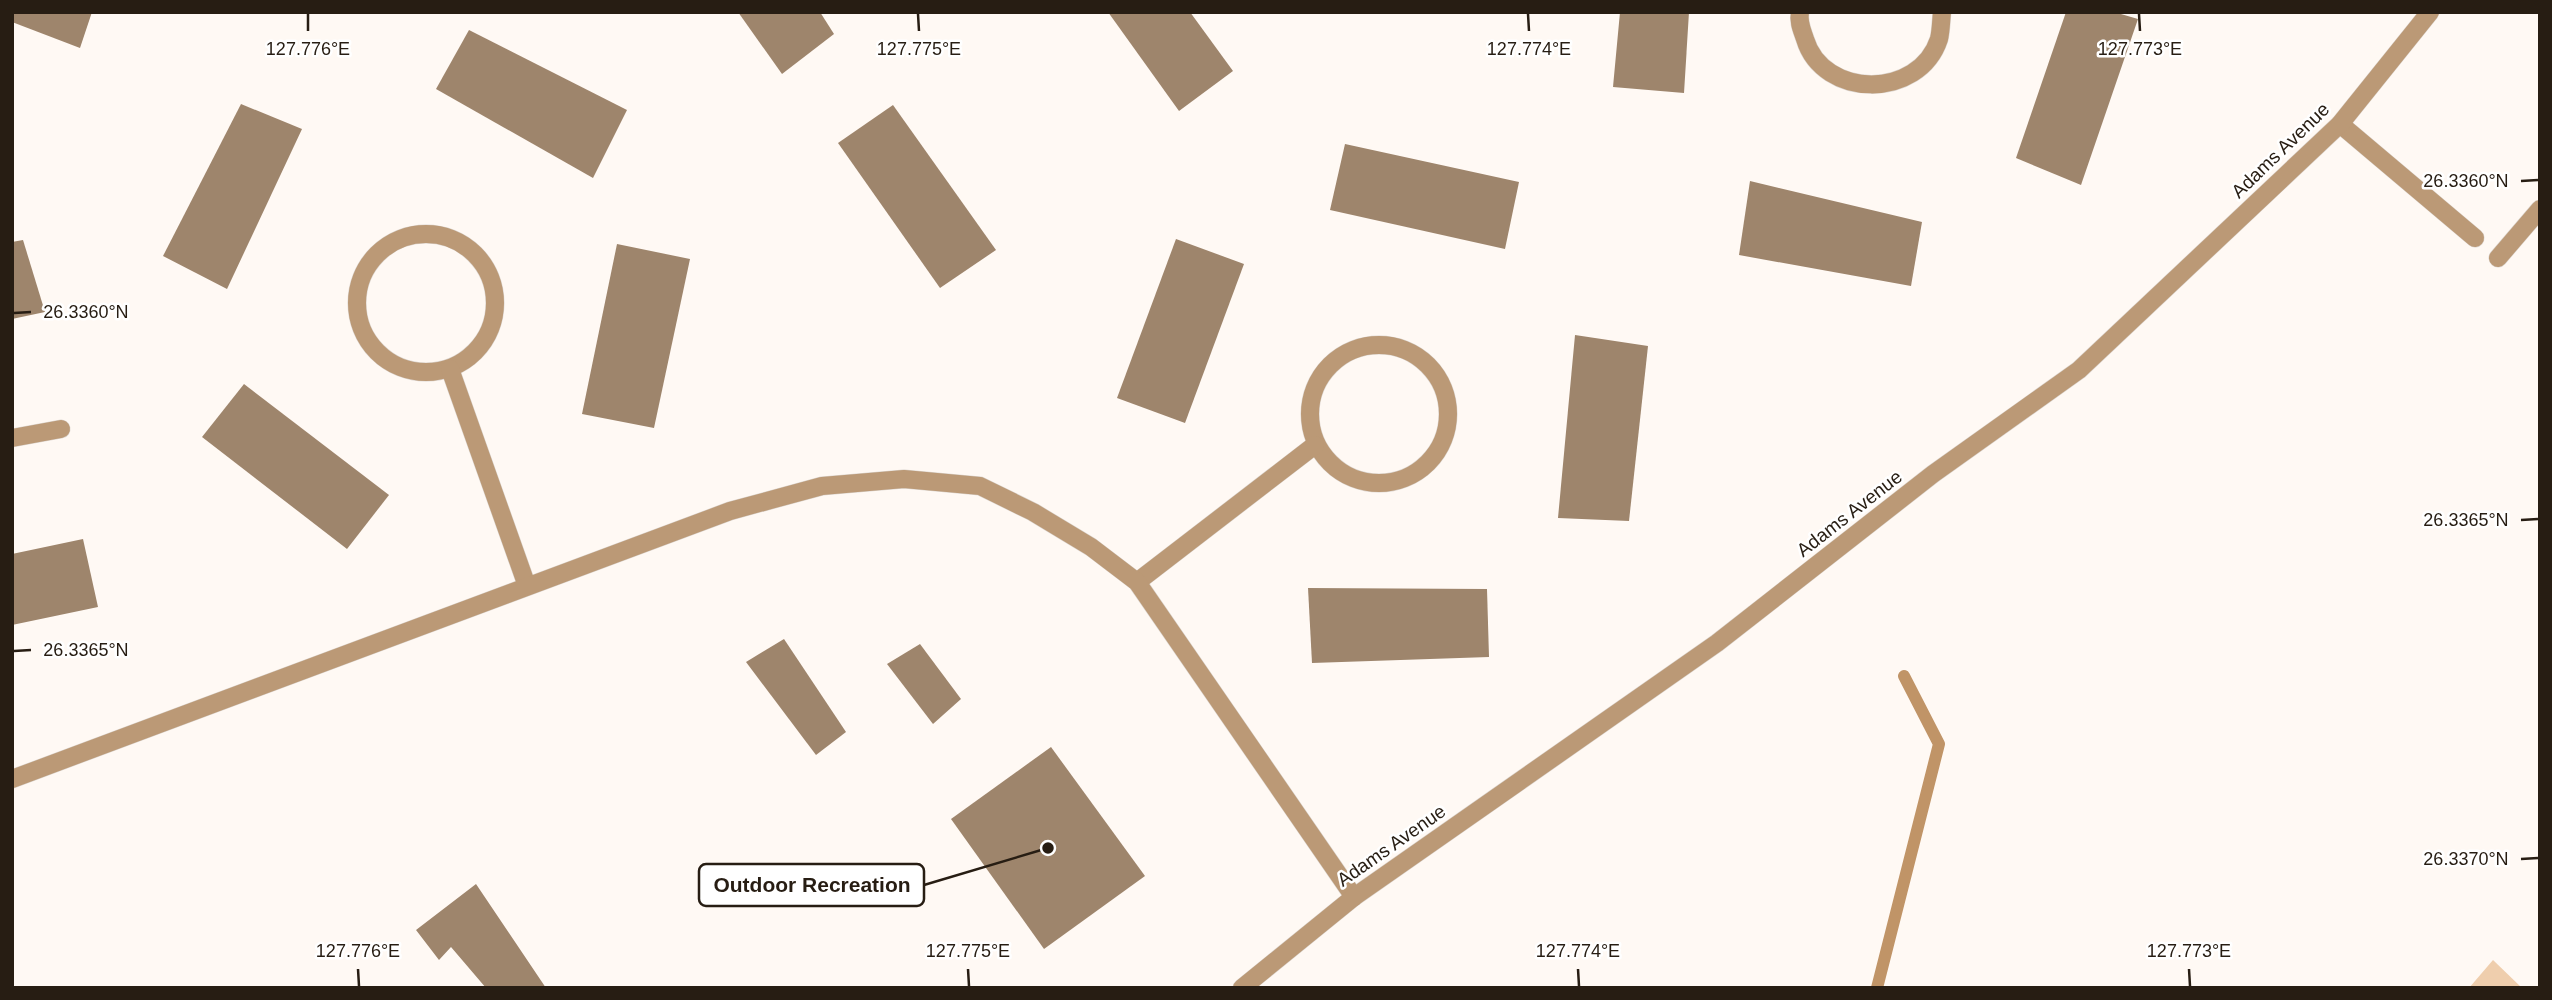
<svg xmlns="http://www.w3.org/2000/svg" width="2552" height="1000" font-family="Arial,sans-serif">
	<rect width="100%" height="100%" fill="#fff9f4"/>
	<path fill="#efcead" d="M 2493,960 L 2522,988 L 2469,988 Z"/>
	<g fill="none" stroke-linecap="round" stroke-linejoin="round">
		<path stroke="#c09467" stroke-width="12" d="M 1877,988 L 1939,744 L 1904,676"/>
	</g>
	<g fill="#9e856c">
		<path d="M 12,12 L 92,12 L 80,48 L 12,22 Z"/>
		<path d="M 738,12 L 820,12 L 834,34 L 782,74 Z"/>
		<path d="M 1108,12 L 1190,12 L 1233,71 L 1179,111 Z"/>
		<path d="M 1620,12 L 1689,12 L 1684,93 L 1613,87 Z"/>
		<path d="M 2066,12 L 2114,12 L 2138,19 L 2081,185 L 2016,158 Z"/>
		<path d="M 469,30 L 627,110 L 593,178 L 436,89 Z"/>
		<path d="M 241,104 L 302,129 L 227,289 L 163,256 Z"/>
		<path d="M 893,105 L 996,250 L 940,288 L 838,143 Z"/>
		<path d="M 1345,144 L 1519,182 L 1505,249 L 1330,210 Z"/>
		<path d="M 1750,181 L 1922,222 L 1911,286 L 1739,255 Z"/>
		<path d="M 1176,239 L 1244,264 L 1185,423 L 1117,398 Z"/>
		<path d="M 23,240 L 45,312 L 12,319 L 12,242 Z"/>
		<path d="M 617,244 L 690,259 L 654,428 L 582,414 Z"/>
		<path d="M 1575,335 L 1648,346 L 1629,521 L 1558,518 Z"/>
		<path d="M 244,384 L 389,495 L 347,549 L 202,437 Z"/>
		<path d="M 83,539 L 98,607 L 12,625 L 12,554 Z"/>
		<path d="M 1308,588 L 1487,589 L 1489,657 L 1312,663 Z"/>
		<path d="M 784,639 L 846,732 L 816,755 L 746,662 Z"/>
		<path d="M 920,644 L 961,699 L 933,724 L 887,664 Z"/>
		<path d="M 1051,747 L 1145,876 L 1044,949 L 951,819 Z"/>
		<path d="M 476,884 L 546,988 L 486,988 L 451,947 L 439,960 L 416,930 Z"/>
	</g>
	<g fill="none" stroke-linecap="round" stroke-linejoin="round">
		<g stroke="#dcd6d0" stroke-width="19">
			<g id="minor">
				<path d="M 1800,12 C 1798,22 1802,30 1805,39 C 1823,99 1919,100 1939,39 C 1941,31 1941,21 1942,12"/>
				<path d="M 2340,124 L 2475,238"/>
				<circle cx="426" cy="303" r="69"/>
				<path d="M 2498,258 L 2540,209"/>
				<circle cx="1379" cy="414" r="69"/>
				<path d="M 450,369 L 527,586"/>
				<path d="M 12,438 L 61,429"/>
				<path d="M 1137,582 L 1315,445"/>
				<path d="M 12,779 L 730,511 L 822,486 L 904,479 L 980,486 L 1033,512 L 1091,547 L 1137,582 L 1354,897"/>
				<path d="M 1242,988 L 1354,897 L 1717,643 L 1933,474 L 2079,370 L 2340,124 L 2430,12"/>
			</g>
		</g>
		<use href="#minor" stroke="#bb9976" stroke-width="18"/>
	</g>
	<path fill="none" stroke="#271d13" stroke-width="2.5" d="M 308,14 L 308,31M 918,14 L 919,31M 1528,14 L 1529,31M 2139,14 L 2140,31M 2521,181 L 2538,180M 14,313 L 31,312M 2521,520 L 2538,519M 14,651 L 31,650M 2521,859 L 2538,858M 358,969 L 359,986M 968,969 L 969,986M 1578,969 L 1579,986M 2189,969 L 2190,986"/>
	<g text-anchor="middle" stroke-width="5" stroke-linejoin="round" paint-order="stroke">
		<g font-size="19" fill="#271d13" stroke="#fff">
			<text transform="translate(2280 150) rotate(-44)" y="7">Adams Avenue</text>
			<text transform="translate(1849 513) rotate(-38)" y="7">Adams Avenue</text>
			<text transform="translate(1391 845) rotate(-35)" y="7">Adams Avenue</text>
		</g>
	</g>
	<g font-size="18" text-anchor="middle" fill="#271d13" stroke="#fff" stroke-width="5" stroke-linejoin="round" paint-order="stroke">
		<text x="308" y="55">127.776°E</text>
		<text x="919" y="55">127.775°E</text>
		<text x="1529" y="55">127.774°E</text>
		<text x="2140" y="55">127.773°E</text>
		<text x="2466" y="187">26.3360°N</text>
		<text x="86" y="318">26.3360°N</text>
		<text x="2466" y="526">26.3365°N</text>
		<text x="86" y="656">26.3365°N</text>
		<text x="2466" y="865">26.3370°N</text>
		<text x="358" y="957">127.776°E</text>
		<text x="968" y="957">127.775°E</text>
		<text x="1578" y="957">127.774°E</text>
		<text x="2189" y="957">127.773°E</text>
	</g>
	<path fill="none" stroke="#271d13" stroke-width="2.5" d="M1048 848L924 885"/>
	<circle fill="#271d13" stroke="#fff" stroke-width="2.5" cx="1048" cy="848" r="7"/>
	<rect fill="#fff" stroke="#271d13" stroke-width="2.5" x="699" y="864" width="225" height="42" rx="7"/>
	<g font-size="21" text-anchor="middle" font-weight="bold" fill="#271d13">
		<text x="812" y="892">Outdoor Recreation</text>
	</g>
	<rect width="2552" height="1000" fill="none" stroke="#271d13" stroke-width="28"/>
</svg>
